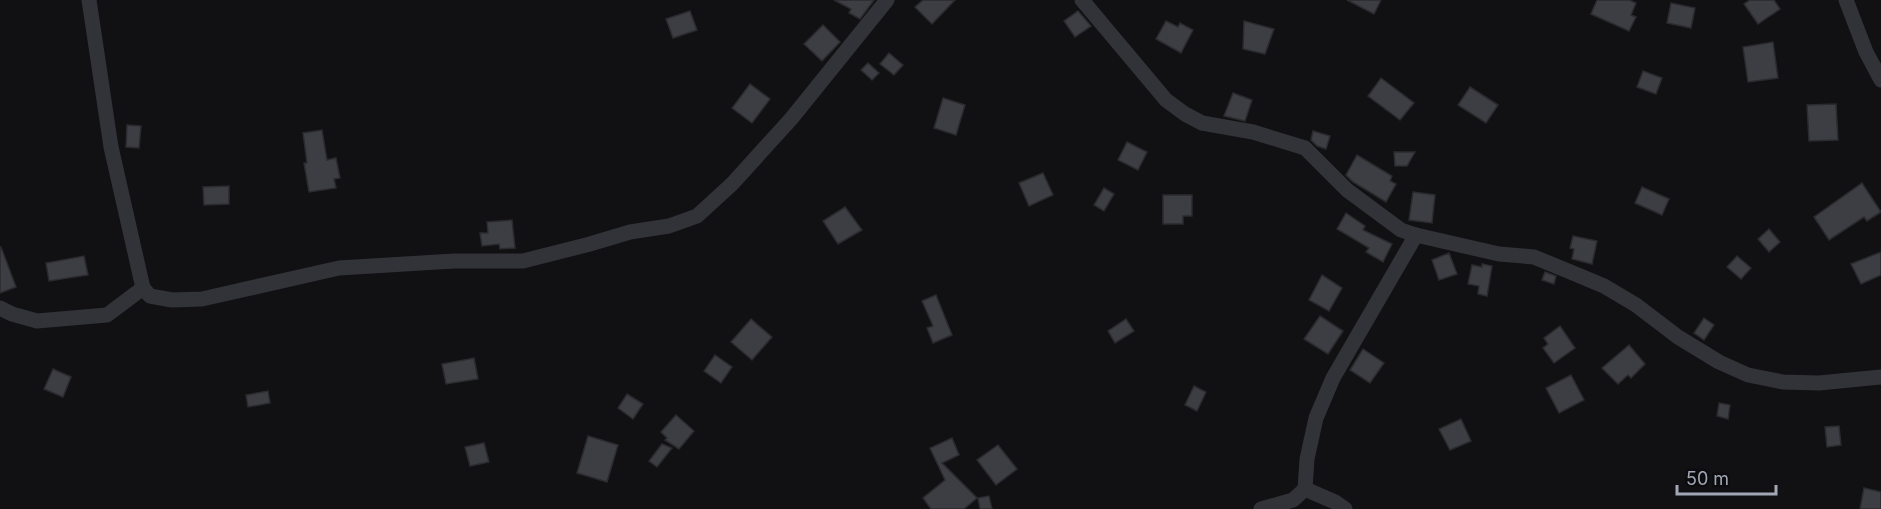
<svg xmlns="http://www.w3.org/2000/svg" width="1881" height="509" font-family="Inter,sans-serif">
	<rect width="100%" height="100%" fill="#111113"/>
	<g fill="#3d3e43" stroke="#2b2b2f" stroke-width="1.5">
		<path d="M 834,0 L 874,0 L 860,19 L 849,13 L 851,9 Z"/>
		<path d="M 923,0 L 955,0 L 932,24 L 915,7 Z"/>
		<path d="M 1347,0 L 1381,0 L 1374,14 Z"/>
		<path d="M 1597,0 L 1629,0 L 1636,3 L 1631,15 L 1636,17 L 1629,31 L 1591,14 Z"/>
		<path d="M 1750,0 L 1774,0 L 1780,9 L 1758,24 L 1744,4 Z"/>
		<path d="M 1671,3 L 1695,8 L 1691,28 L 1667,23 Z"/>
		<path d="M 690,11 L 697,30 L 673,38 L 666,19 Z"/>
		<path d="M 1078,11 L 1091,26 L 1075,37 L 1064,21 Z"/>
		<path d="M 1166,21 L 1178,27 L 1180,23 L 1193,30 L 1181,53 L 1156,39 Z"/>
		<path d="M 1244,21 L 1274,29 L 1265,54 L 1243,49 Z"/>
		<path d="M 823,25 L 840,42 L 822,61 L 804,44 Z"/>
		<path d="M 1773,42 L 1778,78 L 1748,82 L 1743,47 Z"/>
		<path d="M 889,53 L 903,65 L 894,75 L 880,64 Z"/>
		<path d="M 868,63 L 879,73 L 872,80 L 861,70 Z"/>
		<path d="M 1643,71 L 1662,78 L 1656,94 L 1637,87 Z"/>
		<path d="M 1381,78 L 1414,103 L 1400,120 L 1368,96 Z"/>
		<path d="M 750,84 L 770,99 L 752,123 L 732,108 Z"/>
		<path d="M 1470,87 L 1498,105 L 1486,123 L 1458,105 Z"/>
		<path d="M 1233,93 L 1252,100 L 1245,121 L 1224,116 Z"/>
		<path d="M 943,98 L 965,105 L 956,135 L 934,128 Z"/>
		<path d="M 1836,104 L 1838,140 L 1809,141 L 1807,105 Z"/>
		<path d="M 127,125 L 141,126 L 139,148 L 126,147 Z"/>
		<path d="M 322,130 L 327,160 L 336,158 L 340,178 L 334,179 L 336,188 L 309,192 L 304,163 L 307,163 L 303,133 Z"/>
		<path d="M 1313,131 L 1330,136 L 1326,149 L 1317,146 L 1311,140 Z"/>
		<path d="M 1127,142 L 1147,152 L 1138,170 L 1118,160 Z"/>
		<path d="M 1394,152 L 1415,152 L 1407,166 L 1395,166 Z"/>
		<path d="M 1357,155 L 1392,176 L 1390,181 L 1396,184 L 1386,202 L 1353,182 L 1346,175 Z"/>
		<path d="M 1043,173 L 1053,195 L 1029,206 L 1019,183 Z"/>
		<path d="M 1862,183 L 1881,212 L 1867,221 L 1864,217 L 1829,240 L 1814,217 Z"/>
		<path d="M 229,186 L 229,204 L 204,205 L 203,187 Z"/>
		<path d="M 1642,187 L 1669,199 L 1662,215 L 1635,203 Z"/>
		<path d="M 1104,188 L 1114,194 L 1104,211 L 1094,205 Z"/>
		<path d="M 1413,192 L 1435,195 L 1432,223 L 1409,220 Z"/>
		<path d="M 1163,195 L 1192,195 L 1192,216 L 1183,216 L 1183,224 L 1163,224 Z"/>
		<path d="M 845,207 L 862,230 L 838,244 L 823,221 Z"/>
		<path d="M 1346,213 L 1365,226 L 1363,230 L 1392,244 L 1383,262 L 1366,252 L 1369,248 L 1337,229 Z"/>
		<path d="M 512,220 L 515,248 L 500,249 L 499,244 L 482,246 L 480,233 L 488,233 L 487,222 Z"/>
		<path d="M 1769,229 L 1780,242 L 1769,252 L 1758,239 Z"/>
		<path d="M 1573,236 L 1597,241 L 1592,264 L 1572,259 L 1574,249 L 1570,248 Z"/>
		<path d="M 0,247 L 1,247 L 16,287 L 0,293 Z"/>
		<path d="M 1881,252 L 1881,275 L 1861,284 L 1851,264 Z"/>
		<path d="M 1449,253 L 1457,274 L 1439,280 L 1432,260 Z"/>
		<path d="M 84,256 L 88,275 L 49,281 L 46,263 Z"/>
		<path d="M 1737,256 L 1751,268 L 1741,279 L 1727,267 Z"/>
		<path d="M 1482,264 L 1492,266 L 1487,296 L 1478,294 L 1479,286 L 1468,284 L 1472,265 L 1482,267 Z"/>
		<path d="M 1545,272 L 1556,276 L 1554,284 L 1542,280 Z"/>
		<path d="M 1322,275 L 1342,288 L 1329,311 L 1309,300 Z"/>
		<path d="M 936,295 L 952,335 L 933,343 L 927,328 L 933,326 L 922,301 Z"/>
		<path d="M 1320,316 L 1343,331 L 1328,354 L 1304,339 Z"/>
		<path d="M 1704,318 L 1714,325 L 1704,340 L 1694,333 Z"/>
		<path d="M 751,319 L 772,337 L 752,360 L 731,342 Z"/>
		<path d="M 1126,319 L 1134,331 L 1115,343 L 1108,331 Z"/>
		<path d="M 1560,326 L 1575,348 L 1554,363 L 1543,348 L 1548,344 L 1544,338 Z"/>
		<path d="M 1629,345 L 1645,364 L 1631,378 L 1628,375 L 1618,384 L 1602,368 Z"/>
		<path d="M 1363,349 L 1384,363 L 1370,383 L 1350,370 Z"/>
		<path d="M 715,355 L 732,367 L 721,383 L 704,371 Z"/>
		<path d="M 474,358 L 478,379 L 446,384 L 442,364 Z"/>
		<path d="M 53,369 L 71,377 L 63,397 L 44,389 Z"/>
		<path d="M 1571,375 L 1584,400 L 1559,413 L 1546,388 Z"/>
		<path d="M 1194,386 L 1206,392 L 1197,411 L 1185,405 Z"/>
		<path d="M 268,391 L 270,403 L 248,407 L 246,395 Z"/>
		<path d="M 627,394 L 643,404 L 633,419 L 618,408 Z"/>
		<path d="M 1719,403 L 1730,405 L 1728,419 L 1717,416 Z"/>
		<path d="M 676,415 L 694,431 L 679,449 L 665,440 L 667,438 L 661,432 Z"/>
		<path d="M 1461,419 L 1471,441 L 1450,450 L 1439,429 Z"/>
		<path d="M 1839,426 L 1841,445 L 1827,447 L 1825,427 Z"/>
		<path d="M 588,436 L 618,445 L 607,482 L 577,473 Z"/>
		<path d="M 952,438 L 959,455 L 942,463 L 977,498 L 964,509 L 931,509 L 923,498 L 945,480 L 930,448 Z"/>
		<path d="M 484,443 L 489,462 L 470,466 L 465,447 Z"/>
		<path d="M 662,444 L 672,448 L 657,467 L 649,461 Z"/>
		<path d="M 998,445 L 1017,469 L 996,485 L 977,460 Z"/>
		<path d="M 1864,488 L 1881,492 L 1881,509 L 1860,509 Z"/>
		<path d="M 989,496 L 992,509 L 980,509 L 978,498 Z"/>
	</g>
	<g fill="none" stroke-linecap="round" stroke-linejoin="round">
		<g stroke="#323338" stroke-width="15">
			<path d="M 89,0 L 111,147 L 143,288 L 150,296 L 172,300 L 202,299 L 339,268 L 454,261 L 523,261 L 590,244 L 630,232 L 669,226 L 697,216 L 732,184 L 791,119 L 887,0"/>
			<path d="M 1082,0 L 1166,100 L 1185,114 L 1202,123 L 1253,132 L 1305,148 L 1347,190 L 1401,230 L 1416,235 L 1499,254 L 1534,257 L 1573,273 L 1604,286 L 1636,305 L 1678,337 L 1719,362 L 1748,375 L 1783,382 L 1819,383 L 1881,377"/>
			<path d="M 1846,0 L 1866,52 L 1881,80"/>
			<path d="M 0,308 L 12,314 L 37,321 L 107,315 L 143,288"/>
			<path d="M 1305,489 L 1307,459 L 1316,418 L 1333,378 L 1416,235"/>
			<path d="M 1261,509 L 1293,500 L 1305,489 L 1335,502 L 1345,509"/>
		</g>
	</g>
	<path d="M1677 485v9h99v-9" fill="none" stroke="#a1a7b5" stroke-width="3"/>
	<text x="1686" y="485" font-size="18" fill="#a1a7b5" stroke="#0c0c0e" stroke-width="4.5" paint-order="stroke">50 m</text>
</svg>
